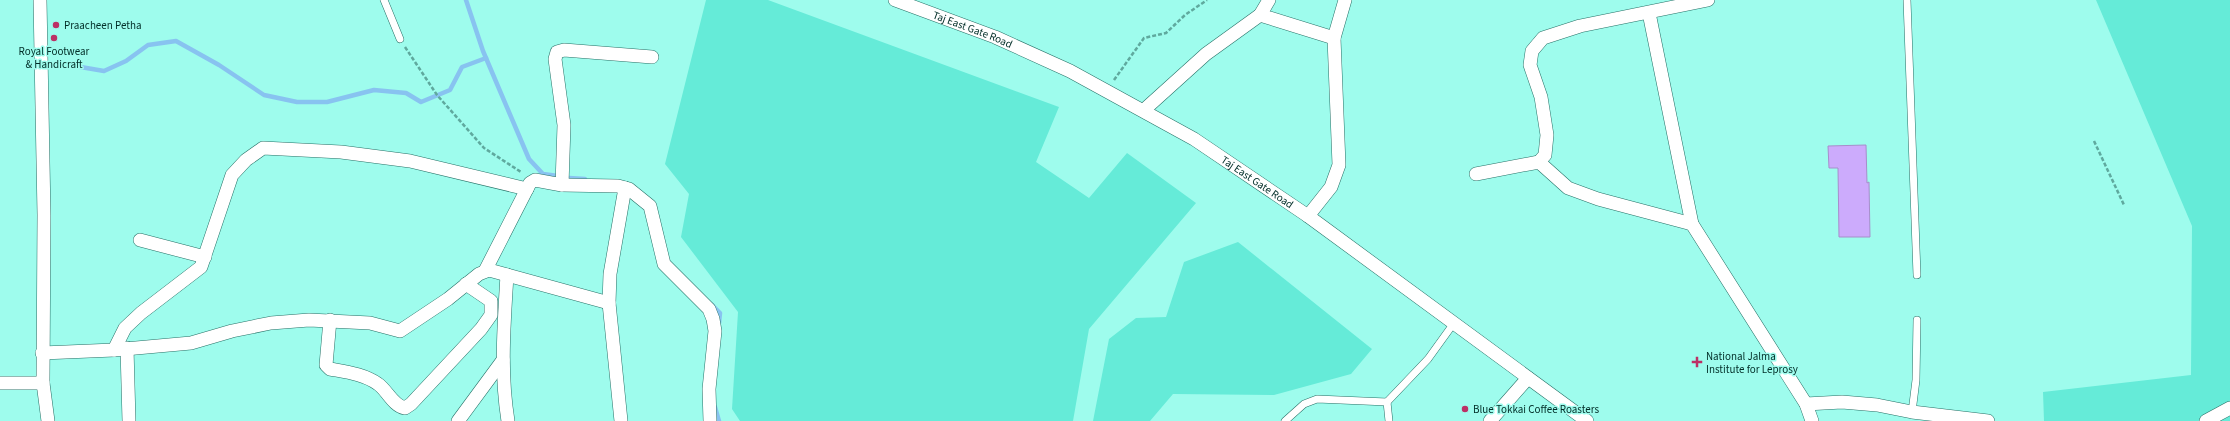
<svg xmlns="http://www.w3.org/2000/svg" width="2230" height="421" font-family="'Source Sans 3',sans-serif">
	<rect width="100%" height="100%" fill="#9efced"/>
	<g fill="#65ebd8">
		<path d="M 706,0 L 768,0 L 1059,107 L 1036,162 L 1089,198 L 1127,153 L 1196,203 L 1089,329 L 1073,421 L 740,421 L 732,409 L 738,312 L 681,237 L 689,194 L 665,164 Z"/>
		<path d="M 2096,0 L 2230,0 L 2230,421 L 2044,421 L 2043,392 L 2191,375 L 2192,226 Z"/>
		<path d="M 1238,242 L 1372,349 L 1351,374 L 1274,395 L 1173,394 L 1150,421 L 1093,421 L 1109,339 L 1136,318 L 1166,317 L 1184,262 Z"/>
	</g>
	<g fill="none" stroke-linecap="round" stroke-linejoin="round">
		<g stroke="#88c3f0" stroke-width="4.5">
			<path d="M 466,0 L 483,51 L 529,159 L 543,174 L 558,176"/>
			<path d="M 69,65 L 104,71 L 126,61 L 148,45 L 176,41 L 219,65 L 264,95 L 297,102 L 327,102 L 374,90 L 406,93 L 421,102 L 450,90 L 462,67 L 486,58"/>
			<path d="M 569,178 L 585,179"/>
			<path d="M 712,305 L 720,313 L 719,323"/>
			<path d="M 715,407 L 719,421"/>
		</g>
	</g>
	<path fill="#ccabfc" stroke="#a78ecb" d="M 1866,145 L 1867,183 L 1869,182 L 1870,237 L 1839,237 L 1838,168 L 1829,168 L 1828,146 Z"/>
	<g fill="none" stroke-linecap="round" stroke-linejoin="round">
		<g stroke="#277167" stroke-width="8">
			<g id="lane">
				<path d="M 384,0 L 400,39"/>
				<path d="M 1907,0 L 1917,275"/>
				<path d="M 1387,402 L 1389,421"/>
				<path d="M 1912,412 L 1916,380 L 1917,320"/>
				<path d="M 1285,421 L 1304,404 L 1317,399 L 1387,402 L 1428,359 L 1454,323"/>
			</g>
		</g>
		<g stroke="#277167" stroke-width="14">
			<g id="street">
				<path d="M 40,0 L 44,215 L 43,383 L 48,421"/>
				<path id="s1" d="M 895,0 L 995,37 L 1070,71 L 1194,139 L 1308,216 L 1587,421"/>
				<path d="M 1649,13 L 1692,224 L 1806,404 L 1812,421"/>
				<path d="M 1260,15 L 1334,38"/>
				<path d="M 1144,110 L 1206,54 L 1260,15 L 1269,0"/>
				<path d="M 1539,162 L 1545,155 L 1547,135 L 1541,97 L 1530,65 L 1532,51 L 1543,38 L 1580,26 L 1708,0"/>
				<path d="M 1476,174 L 1539,162 L 1568,188 L 1598,199 L 1692,224"/>
				<path d="M 562,185 L 618,186 L 629,189 L 650,206 L 664,264 L 709,309 L 713,319 L 715,331 L 709,389 L 710,421"/>
				<path d="M 1308,216 L 1331,187 L 1339,165 L 1334,38 L 1345,0"/>
				<path d="M 140,240 L 205,257"/>
				<path d="M 485,271 L 530,183 L 535,180 L 562,185 L 564,125 L 555,59 L 557,52 L 564,50 L 652,57"/>
				<path d="M 507,275 C 504,325 500,371 508,421"/>
				<path d="M 330,320 L 326,365 L 330,369 C 346,372 364,374 378,384 C 387,390 393,406 405,408 L 411,404 L 481,329 L 491,315 L 491,301 L 466,284"/>
				<path d="M 127,348 L 129,421"/>
				<path d="M 114,350 L 125,328 L 141,313 L 201,267 L 232,175 L 246,160 L 263,148 L 341,152 L 410,161 L 527,189"/>
				<path d="M 42,353 L 114,350 L 191,343 L 232,331 L 271,323 L 309,320 L 370,323 L 400,331 L 448,299 L 479,274 L 489,270 L 609,303"/>
				<path d="M 0,383 L 43,383"/>
				<path d="M 1806,404 L 1842,402 L 1877,405 L 1912,412 L 1988,421"/>
				<path d="M 458,421 L 503,360"/>
				<path d="M 621,421 L 609,303 L 610,274 L 625,188"/>
				<path d="M 1490,421 L 1528,378"/>
				<path d="M 2206,421 L 2230,408"/>
			</g>
		</g>
		<g stroke="#5fa99e" stroke-width="2.5" stroke-dasharray="4 2" stroke-linecap="butt">
			<path d="M 405,47 L 437,95 L 484,148 L 521,172"/>
			<path d="M 1114,80 L 1144,38 L 1166,33 L 1185,15 L 1207,0"/>
			<path d="M 2094,141 L 2124,205"/>
		</g>
		<use href="#lane" stroke="#fff" stroke-width="7"/>
		<use href="#street" stroke="#fff" stroke-width="13"/>
	</g>
	<g fill="#bc3065" stroke="#9efced" stroke-width="1.5">
		<circle cx="56" cy="25" r="4"/>
		<circle cx="54" cy="38" r="4"/>
		<path d="M1695 356h4v4h4v4h-4v4h-4v-4h-4v-4h4z"/>
		<circle cx="1465" cy="409" r="4"/>
	</g>
	<g text-anchor="middle" stroke-width="3" stroke-linejoin="round" paint-order="stroke">
		<g font-size="11" fill="#012d27" stroke="#9efced" text-anchor="start">
			<text x="64" y="29">Praacheen Petha</text>
			<text x="54" y="55" text-anchor="middle">Royal Footwear<tspan x="54" dy="13">&amp; Handicraft</tspan></text>
			<text x="1706" y="360">National Jalma<tspan x="1706" dy="13">Institute for Leprosy</tspan></text>
			<text x="1473" y="413">Blue Tokkai Coffee Roasters</text>
		</g>
		<g font-size="11" fill="#012d27" stroke="#9efced">
			<text dy="4" stroke="none"><textPath href="#s1" startOffset="83">Taj East Gate Road</textPath></text>
			<text dy="4" stroke="none"><textPath href="#s1" startOffset="407">Taj East Gate Road</textPath></text>
		</g>
	</g>
</svg>
